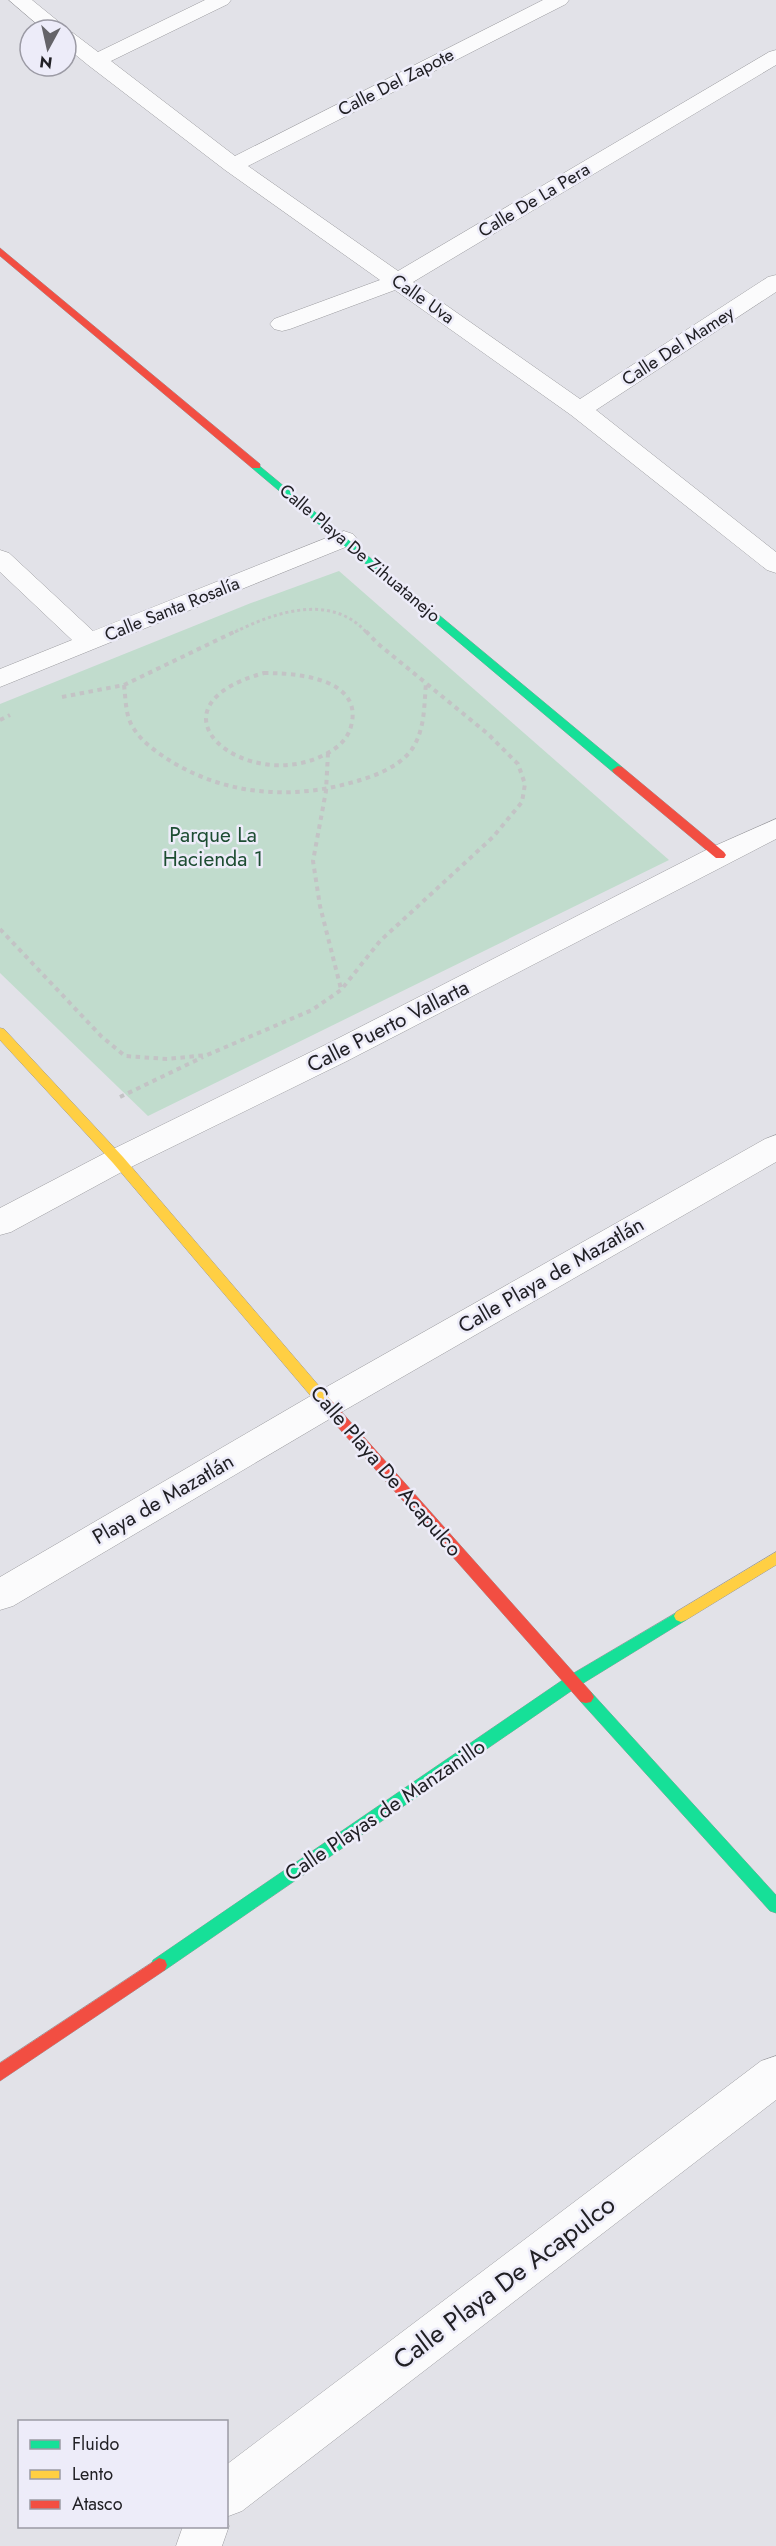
<svg xmlns="http://www.w3.org/2000/svg" width="776" height="2546" font-family="Jost,sans-serif">
	<rect width="100%" height="100%" fill="#e2e2e8"/>
	<path fill="#c1dccd" d="M 339,571 L 669,860 L 148,1116 L 0,973 L 0,704 L 251,603 Z"/>
	<g fill="none" stroke-linecap="round" stroke-linejoin="round">
		<g stroke="#9b9b9f" stroke-width="1">
			<g id="street">
				<path d="M 9,0 L 32,0 L 64,26 L 67,31 L 73,33 L 98,52 L 205,0 L 231,0 L 228,4 L 111,61 L 235,156 L 543,0 L 569,0 L 566,4 L 248,166 L 398,271 L 769,52 L 776,50 L 776,65 L 413,282 L 580,399 L 768,277 L 776,275 L 776,292 L 596,410 L 776,552 L 776,573 L 767,570 L 571,415 L 395,290 L 290,329 L 282,331 L 274,329 L 270,324 L 274,319 L 380,280 L 225,170 L 88,65 L 66,47 L 66,30 L 44,30 Z"/>
				<path d="M 344,531 L 353,534 L 357,539 L 353,544 L 0,687 L 0,669 L 72,640 L 0,572 L 0,550 L 9,553 L 93,631 Z"/>
				<path d="M 776,819 L 776,839 L 347,1061 L 129,1168 L 11,1232 L 0,1235 L 0,1208 L 107,1152 L 325,1045 L 710,848 Z"/>
				<path d="M 776,1135 L 776,1162 L 338,1414 L 13,1606 L 0,1610 L 0,1577 L 314,1394 L 765,1139 Z"/>
				<path d="M 776,2056 L 776,2100 L 242,2511 L 226,2517 L 226,2465 L 761,2061 Z"/>
				<path d="M 226,2520 L 229,2526 L 222,2546 L 176,2546 L 183,2526 L 226,2526 Z"/>
			</g>
		</g>
		<g stroke="#9b9b9f" stroke-width="1">
			<g id="fast">
				<path d="M 256,463 L 622,767 L 622,773 L 614,773 L 252,468 L 251,466 Z"/>
				<path d="M 681,1610 L 686,1612 L 688,1616 L 686,1620 L 577,1687 L 165,1970 L 159,1972 L 153,1970 L 151,1965 L 153,1960 L 567,1677 Z"/>
				<path d="M 586,1691 L 591,1692 L 776,1895 L 776,1913 L 770,1911 L 581,1702 L 578,1697 L 581,1692 Z"/>
			</g>
		</g>
		<g stroke="#9b9b9f" stroke-width="1">
			<g id="slow">
				<path d="M 0,1028 L 4,1029 L 123,1157 L 331,1400 L 333,1404 L 331,1408 L 321,1408 L 113,1163 L 0,1040 Z"/>
				<path d="M 776,1552 L 776,1565 L 686,1620 L 681,1622 L 676,1620 L 674,1616 L 676,1612 Z"/>
			</g>
		</g>
		<g stroke="#9b9b9f" stroke-width="1">
			<g id="jam">
				<path d="M 0,248 L 260,464 L 260,468 L 252,468 L 0,256 Z"/>
				<path d="M 618,766 L 622,767 L 724,852 L 726,855 L 724,858 L 716,858 L 614,773 L 612,770 Z"/>
				<path d="M 326,1398 L 331,1400 L 591,1692 L 594,1697 L 591,1702 L 586,1703 L 581,1702 L 321,1408 L 319,1404 L 321,1400 Z"/>
				<path d="M 159,1958 L 165,1960 L 167,1965 L 165,1970 L 0,2081 L 0,2063 Z"/>
			</g>
		</g>
		<path stroke="#c3c3c5" stroke-width="3" stroke-dasharray="3 3" stroke-linecap="butt" d="M 235,632 C 275,612 331,593 366,632"/>
		<g stroke="#c3c3c5" stroke-width="4" stroke-dasharray="4.5 4.5" stroke-linecap="butt">
			<path d="M 264,673 C 293,673 360,677 352,722 C 349,739 338,748 324,755 C 245,795 138,708 264,673 Z"/>
			<path d="M 124,685 C 126,700 125,716 134,729 C 143,743 158,753 172,762 C 229,796 294,800 357,781 C 375,776 397,767 409,753 C 425,734 424,707 426,683"/>
			<path d="M 62,697 L 124,685 L 238,630"/>
			<path d="M 0,720 L 10,715"/>
			<path d="M 328,753 L 326,791 L 313,861 L 320,906 L 341,989"/>
			<path d="M 0,929 L 101,1036 L 125,1056 L 167,1059 L 207,1055 L 312,1010 L 341,990 L 380,941 L 493,837 L 522,802 L 525,784 L 518,764 L 488,734 L 377,643 L 365,630"/>
			<path d="M 120,1097 L 203,1057"/>
		</g>
		<use href="#street" fill="#fbfbfc" fill-rule="evenodd"/>
		<use href="#fast" fill="#16e098" fill-rule="evenodd"/>
		<use href="#slow" fill="#ffcf43" fill-rule="evenodd"/>
		<use href="#jam" fill="#f24e42" fill-rule="evenodd"/>
	</g>
	<g text-anchor="middle" stroke-width="5" stroke-linejoin="round" paint-order="stroke">
		<g font-size="18" fill="#212025" stroke="#edecf9">
			<text transform="translate(396 82) rotate(-27)" y="6">Calle Del Zapote</text>
			<text transform="translate(534 200) rotate(-31)" y="6">Calle De La Pera</text>
			<text transform="translate(423 299) rotate(35)" y="6">Calle Uva</text>
			<text transform="translate(678 346) rotate(-33)" y="6">Calle Del Mamey</text>
			<text transform="translate(360 553) rotate(40)" y="6">Calle Playa De Zihuatanejo</text>
			<text transform="translate(172 609) rotate(-22)" y="6">Calle Santa Rosalía</text>
		</g>
		<g font-size="21" fill="#1d4d32" stroke="#edecf9">
			<text x="213" y="842">Parque La<tspan x="213" dy="24">Hacienda 1</tspan></text>
		</g>
		<g font-size="21" fill="#212025" stroke="#edecf9">
			<text transform="translate(388 1026) rotate(-27)" y="7">Calle Puerto Vallarta</text>
			<text transform="translate(551 1275) rotate(-30)" y="7">Calle Playa de Mazatlán</text>
			<text transform="translate(386 1471) rotate(49)" y="7">Calle Playa De Acapulco</text>
			<text transform="translate(163 1499) rotate(-30)" y="7">Playa de Mazatlán</text>
			<text transform="translate(385 1810) rotate(-34)" y="7">Calle Playas de Manzanillo</text>
		</g>
		<g font-size="26" fill="#212025" stroke="#edecf9">
			<text transform="translate(504 2282) rotate(-37)" y="9">Calle Playa De Acapulco</text>
		</g>
	</g>
	<rect x="18" y="2420" width="210" height="108" fill="#edecf9" stroke="#9b9aa4" stroke-width="1.5"/>
	<rect x="30" y="2440" width="30" height="9" fill="#16e098" stroke="#9b9aa4" stroke-width="1.5"/>
	<text x="72" y="2450" font-size="18" fill="#212025">Fluido</text>
	<rect x="30" y="2470" width="30" height="9" fill="#ffcf43" stroke="#9b9aa4" stroke-width="1.5"/>
	<text x="72" y="2480" font-size="18" fill="#212025">Lento</text>
	<rect x="30" y="2500" width="30" height="9" fill="#f24e42" stroke="#9b9aa4" stroke-width="1.5"/>
	<text x="72" y="2510" font-size="18" fill="#212025">Atasco</text>
	<g transform="translate(48 48) rotate(188)"><circle r="28" fill="#edecf9" stroke="#9b9aa4" stroke-width="1.5"/>
	<path d="M0-4.5L10 22L0 15L-10 22Z" fill="#656469"/>
	<text y="-9" font-size="16" font-weight="bold" text-anchor="middle" fill="#212025">N</text>
	</g>
</svg>
